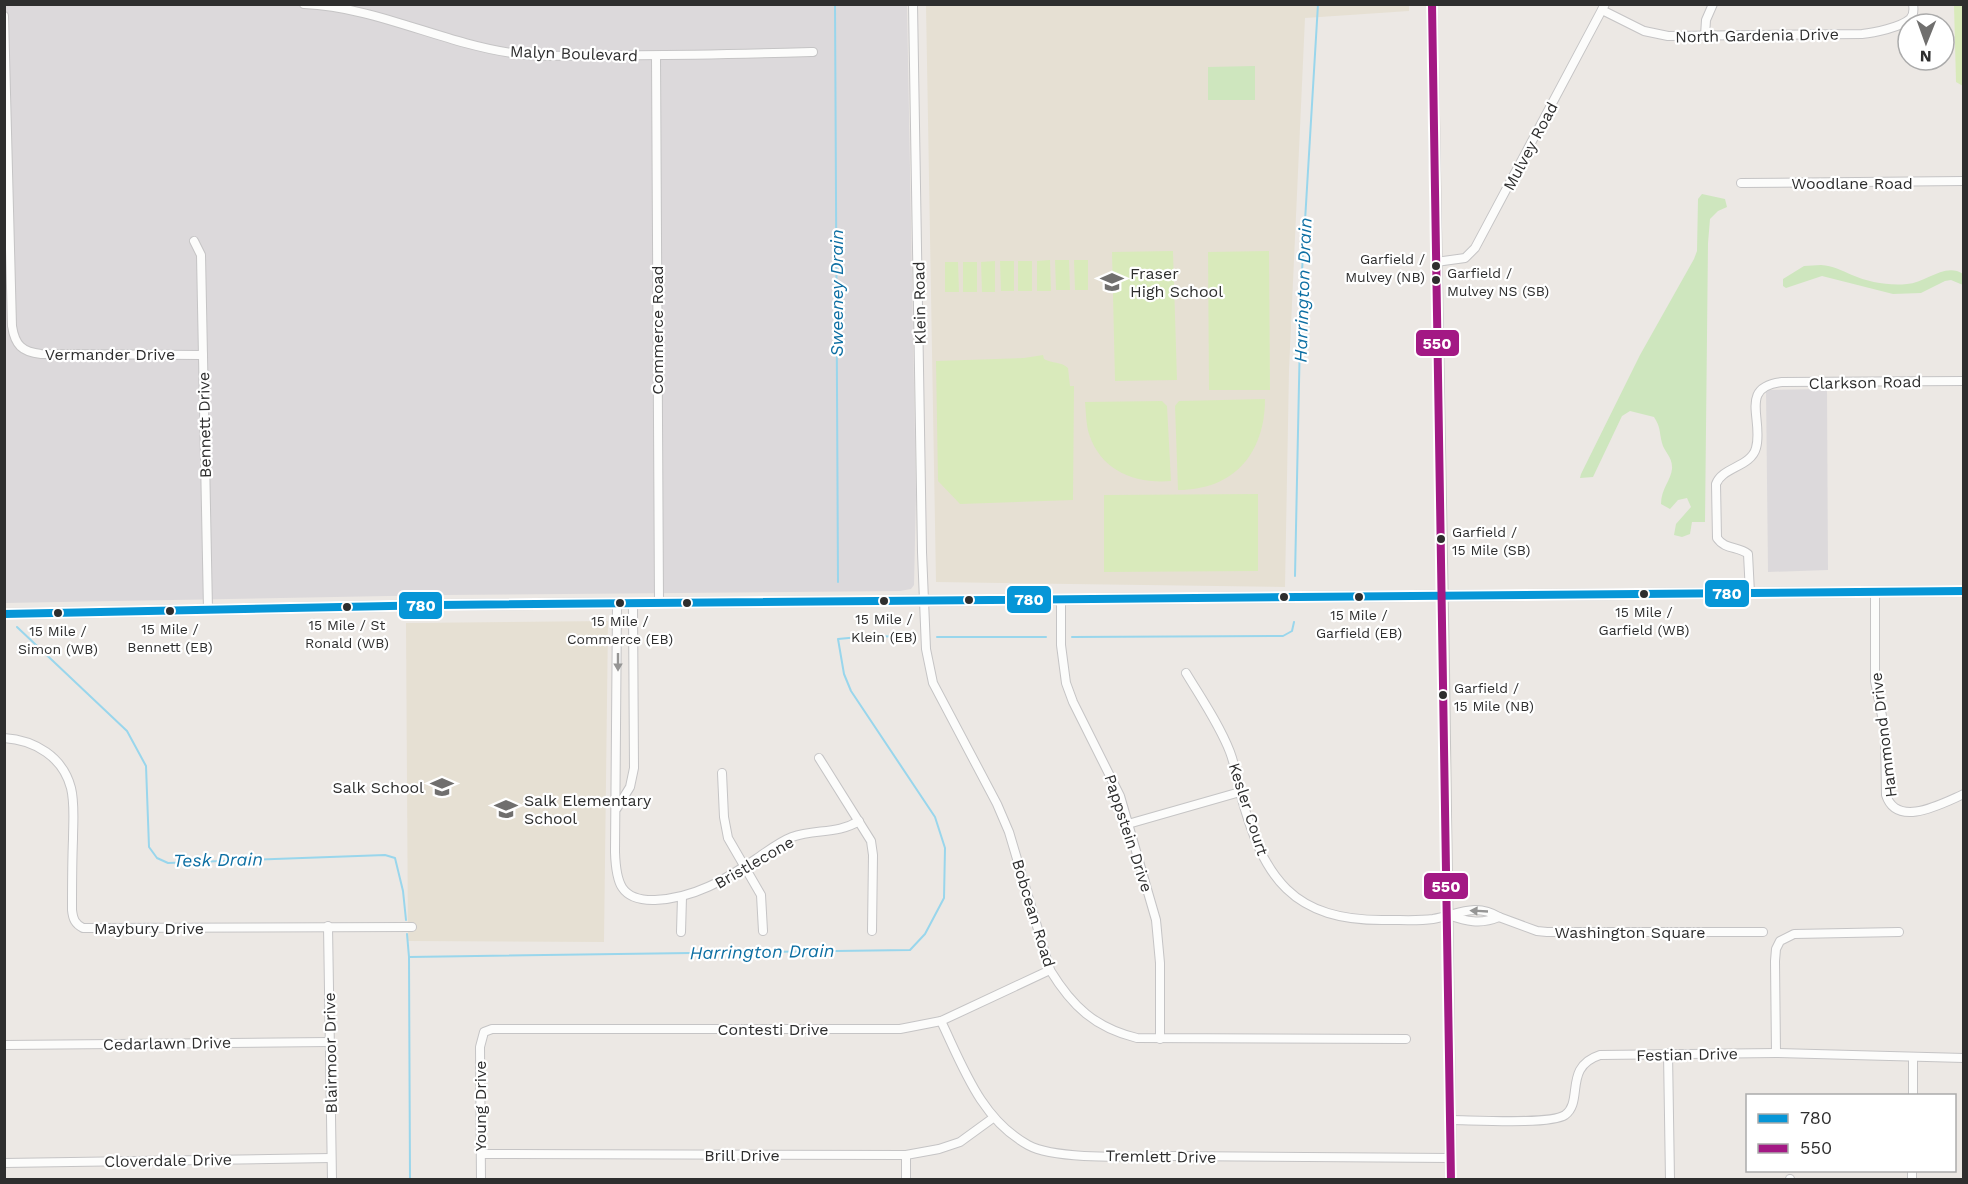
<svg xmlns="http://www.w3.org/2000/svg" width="1968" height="1184" font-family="'Work Sans',sans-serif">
	<rect width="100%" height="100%" fill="#ece8e4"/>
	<g fill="#dcd9db">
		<path d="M 4,5 L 907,5 L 916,495 L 914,585 L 911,589 L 900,591 L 442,595 L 5,603 Z"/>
		<path d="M 1827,389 L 1828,570 L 1768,572 L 1766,390 Z"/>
	</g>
	<g fill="#e6e0d3">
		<path d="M 926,5 L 1409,5 L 1409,11 L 1305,18 L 1289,370 L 1285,587 L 936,582 Z"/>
		<path d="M 608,621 L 604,942 L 408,941 L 406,623 Z"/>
	</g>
	<g fill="#cee6be">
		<path d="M 1255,66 L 1255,100 L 1208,100 L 1208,67 Z"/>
		<path d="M 1702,194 L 1725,199 L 1727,207 L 1718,211 L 1710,219 L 1708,243 L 1705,522 L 1692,522 L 1690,534 L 1682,537 L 1674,535 L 1676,524 L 1691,507 L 1687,498 L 1678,500 L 1670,509 L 1661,504 C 1661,489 1671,480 1672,469 C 1673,457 1664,452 1662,443 C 1659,431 1661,428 1654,417 L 1630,411 L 1622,416 L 1593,477 L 1580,478 L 1581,474 L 1640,355 L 1694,259 L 1697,251 L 1698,199 Z"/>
		<path d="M 1821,265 C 1833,266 1841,270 1852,275 C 1868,282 1889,286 1907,284 C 1926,283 1945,262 1963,274 L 1963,285 L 1951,280 L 1945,281 L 1921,293 L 1893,294 L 1822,276 L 1786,288 L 1783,286 L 1783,279 L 1804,266 Z"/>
	</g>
	<g fill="#d9eabb">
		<path d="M 1954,5 L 1963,5 L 1963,86 L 1956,82 Z"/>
		<path d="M 1173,251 L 1177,380 L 1115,381 L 1112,252 Z"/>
		<path d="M 1269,251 L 1270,390 L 1209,390 L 1208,252 Z"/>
		<path d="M 1050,260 L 1051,291 L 1037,291 L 1037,261 Z"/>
		<path d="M 1055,260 L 1069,260 L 1070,290 L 1056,290 Z"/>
		<path d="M 1074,260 L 1088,260 L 1088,290 L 1075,290 Z"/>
		<path d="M 995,261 L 995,292 L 982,292 L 981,262 Z"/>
		<path d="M 1000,261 L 1014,261 L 1014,291 L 1001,291 Z"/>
		<rect x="1018" y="261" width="14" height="30"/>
		<path d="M 945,262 L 958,262 L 959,292 L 945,292 Z"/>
		<rect x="963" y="262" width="14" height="30"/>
		<path d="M 1043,355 L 1044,359 C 1053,364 1060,361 1068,368 L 1070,386 L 1074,386 L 1073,500 L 960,504 L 938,481 L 936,361 L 1024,358 Z"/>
		<path d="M 1265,399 C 1265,453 1234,490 1178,490 L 1175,406 L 1179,401 Z"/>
		<path d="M 1162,401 L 1167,406 L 1171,481 C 1135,484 1101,471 1089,434 C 1086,424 1086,412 1085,402 Z"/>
		<path d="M 1258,494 L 1258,571 L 1104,572 L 1104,495 Z"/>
	</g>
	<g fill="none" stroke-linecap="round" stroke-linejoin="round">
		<g stroke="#99d6ec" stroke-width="2">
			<path d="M 835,4 L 838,582"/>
			<path d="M 1295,576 L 1301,288 L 1318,4"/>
			<path d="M 17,627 L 127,731 L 146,766 L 149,847 L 157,858 L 168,863 L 385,855 L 395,858 L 403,891 L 406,920"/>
			<path d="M 937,637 L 1046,637"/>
			<path d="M 1072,637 L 1283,636 L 1292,631 L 1294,622"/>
			<path d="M 407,934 L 409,957 L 410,1180"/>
			<path d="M 409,957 L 910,950 L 925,934 L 944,898 L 945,848 L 935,817 L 851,691 L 844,674 L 838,639 L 870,636 L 915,637"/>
		</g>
		<g stroke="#c5c4c5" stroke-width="10">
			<g id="minor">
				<path d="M 304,4 C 376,7 442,43 512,53 C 543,58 576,55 608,55 C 676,56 744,54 813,52"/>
				<path d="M 913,4 L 922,552 L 926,649 L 933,683 L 997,804 L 1009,832 L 1050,970 C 1072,1006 1095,1028 1137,1038 L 1406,1039"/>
				<path d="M 1602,10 L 1644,31 L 1668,36 L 1862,34 C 1874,33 1901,27 1910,19 C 1914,15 1914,10 1913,4"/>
				<path d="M 4,16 L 12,326 C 15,345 22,352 41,354 L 203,355"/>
				<path d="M 1705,36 L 1706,20 L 1713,4"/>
				<path d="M 656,56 L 659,603"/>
				<path d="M 1741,183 L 1964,181"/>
				<path d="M 194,241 L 201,255 L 208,610"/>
				<path d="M 1436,262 L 1465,258 L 1475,248 L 1605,4"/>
				<path d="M 1875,592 L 1875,681 L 1885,731 L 1886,795 C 1897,829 1943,803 1964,794"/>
				<path d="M 1750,593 L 1748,554 C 1738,546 1725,550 1717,538 L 1716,484 C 1722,467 1751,467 1756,448 C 1764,420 1738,387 1782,382 L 1964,381"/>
				<path d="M 1061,600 L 1061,645 L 1066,683 L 1073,702 L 1120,796 L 1156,920 L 1160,963 L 1160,1039"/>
				<path d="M 617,603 L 615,852 C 616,882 620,901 655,900 C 695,898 724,880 756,859 C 768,851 779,842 792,837 C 815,829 838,834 859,821"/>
				<path d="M 1186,673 C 1201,698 1219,724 1230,752 C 1235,765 1237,778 1240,792 C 1263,878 1292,922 1388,920 C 1403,920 1419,921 1433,919 C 1457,915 1475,902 1499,917 C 1480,925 1466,921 1448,915"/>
				<path d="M 4,738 C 35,740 63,757 71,788 C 75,804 73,823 73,839 C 72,863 72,886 72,910 C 73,919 75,924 83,928 L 412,927"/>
				<path d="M 819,758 L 871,841 L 873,855 L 872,931"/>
				<path d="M 722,773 L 724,817 L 728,838 L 761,895 L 763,931"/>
				<path d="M 617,808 L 630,787 L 634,768 L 633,603"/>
				<path d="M 1128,824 L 1240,792"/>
				<path d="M 1499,917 L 1537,931 L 1547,932 L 1763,932"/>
				<path d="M 328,926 L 332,1180"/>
				<path d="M 681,932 L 682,897"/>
				<path d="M 941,1021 C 963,1067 981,1119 1028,1145 C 1057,1161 1138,1156 1173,1156 C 1265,1157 1358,1157 1451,1158"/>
				<path d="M 4,1045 L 329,1042"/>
				<path d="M 1668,1053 L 1670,1180"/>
				<path d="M 1776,1053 L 1775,961 L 1776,949 L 1780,941 L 1794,934 L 1899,932"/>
				<path d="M 1913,1096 L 1913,1058"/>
				<path d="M 1450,1120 C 1472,1120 1550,1125 1565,1115 C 1584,1101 1563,1067 1600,1055 L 1776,1053 L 1964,1058"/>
				<path d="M 481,1154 L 906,1155 L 939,1149 L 960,1142 L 993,1118"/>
				<path d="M 4,1163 L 331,1158"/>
				<path d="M 1790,1179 L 1790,1180"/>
				<path d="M 481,1180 L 480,1047 L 484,1032 L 492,1029 L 900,1029 L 941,1021 L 1050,970"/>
				<path d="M 906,1180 L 906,1155"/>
				<path d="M 1912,1180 L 1912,1170"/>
			</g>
		</g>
		<g stroke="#c6c5c4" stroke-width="12">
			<g id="major">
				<path d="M 1432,4 L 1444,669 L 1451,1180"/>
				<path d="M 4,614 L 439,605 L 1964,591"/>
			</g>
		</g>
		<use href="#minor" stroke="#fcfcfb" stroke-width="8"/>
		<use href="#major" stroke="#e8e4d6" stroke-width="10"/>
		<g stroke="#fff" stroke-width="12">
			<path id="bus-1" d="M 4,614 L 439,605 L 1964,591"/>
		</g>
		<g stroke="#fff" stroke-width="12">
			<path id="bus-2" d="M 1432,4 L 1451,1180"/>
		</g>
		<use href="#bus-1" stroke="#0696d7" stroke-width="8"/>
		<use href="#bus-2" stroke="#a31984" stroke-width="8"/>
	</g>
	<defs><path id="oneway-solid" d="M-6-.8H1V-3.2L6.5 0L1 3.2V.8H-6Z" transform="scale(1.5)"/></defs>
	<g fill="#959594">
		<use href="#oneway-solid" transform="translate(618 662) rotate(90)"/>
		<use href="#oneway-solid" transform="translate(1479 911) rotate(-177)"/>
	</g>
	<defs>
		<g id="school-bare" transform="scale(1.8)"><path d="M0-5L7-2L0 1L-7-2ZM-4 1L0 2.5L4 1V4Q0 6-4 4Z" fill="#706f6e" stroke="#fff" stroke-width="2.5" paint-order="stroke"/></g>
	</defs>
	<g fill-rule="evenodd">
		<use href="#school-bare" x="1112" y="282"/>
		<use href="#school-bare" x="442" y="787"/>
		<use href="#school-bare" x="506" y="809"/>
	</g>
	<g fill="#2e2e2e" stroke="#fff" stroke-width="2">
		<circle cx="1436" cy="266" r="5"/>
		<circle cx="1436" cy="280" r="5"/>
		<circle cx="1441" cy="539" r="5"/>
		<circle cx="1644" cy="594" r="5"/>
		<circle cx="1284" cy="597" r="5"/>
		<circle cx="1359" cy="597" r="5"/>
		<circle cx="969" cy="600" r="5"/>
		<circle cx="884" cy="601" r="5"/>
		<circle cx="620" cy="603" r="5"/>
		<circle cx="687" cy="603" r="5"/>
		<circle cx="347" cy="607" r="5"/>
		<circle cx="170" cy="611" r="5"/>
		<circle cx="58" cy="613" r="5"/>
		<circle cx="1443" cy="695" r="5"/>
	</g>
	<g text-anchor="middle" stroke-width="4.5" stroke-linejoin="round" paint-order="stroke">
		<g font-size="14" fill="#2e2e2e" stroke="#fff">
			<text x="1425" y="264" text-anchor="end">Garfield /<tspan x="1425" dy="18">Mulvey (NB)</tspan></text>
			<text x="1447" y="278" text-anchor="start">Garfield /<tspan x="1447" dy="18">Mulvey NS (SB)</tspan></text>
			<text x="1452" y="537" text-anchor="start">Garfield /<tspan x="1452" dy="18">15 Mile (SB)</tspan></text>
			<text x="1644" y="617">15 Mile /<tspan x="1644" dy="18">Garfield (WB)</tspan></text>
			<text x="1359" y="620">15 Mile /<tspan x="1359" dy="18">Garfield (EB)</tspan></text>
			<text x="884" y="624">15 Mile /<tspan x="884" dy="18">Klein (EB)</tspan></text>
			<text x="620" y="626">15 Mile /<tspan x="620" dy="18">Commerce (EB)</tspan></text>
			<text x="347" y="630">15 Mile / St<tspan x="347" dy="18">Ronald (WB)</tspan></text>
			<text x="170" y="634">15 Mile /<tspan x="170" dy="18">Bennett (EB)</tspan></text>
			<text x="58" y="636">15 Mile /<tspan x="58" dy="18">Simon (WB)</tspan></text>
			<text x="1454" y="693" text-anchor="start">Garfield /<tspan x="1454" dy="18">15 Mile (NB)</tspan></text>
		</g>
		<g font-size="16" fill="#2e2e2e" stroke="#fff">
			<text transform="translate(1757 35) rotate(-1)" y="6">North Gardenia Drive</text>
			<text transform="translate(574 53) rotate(2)" y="6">Malyn Boulevard</text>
			<text transform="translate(1530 146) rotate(-62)" y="6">Mulvey Road</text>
			<text x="1852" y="189">Woodlane Road</text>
			<text transform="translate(919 303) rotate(-91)" y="6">Klein Road</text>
			<text transform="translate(657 330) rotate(-90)" y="6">Commerce Road</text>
			<text x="110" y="360">Vermander Drive</text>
			<text transform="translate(1865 382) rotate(-1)" y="6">Clarkson Road</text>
			<text transform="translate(204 425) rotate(-91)" y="6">Bennett Drive</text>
			<text transform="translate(1883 735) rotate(-97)" y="6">Hammond Drive</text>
			<text transform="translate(1249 809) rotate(72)" y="6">Kesler Court</text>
			<text transform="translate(1129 833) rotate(72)" y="6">Pappstein Drive</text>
			<text transform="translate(754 862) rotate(-30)" y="6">Bristlecone</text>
			<text transform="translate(1034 913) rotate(73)" y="6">Bobcean Road</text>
			<text x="149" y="934">Maybury Drive</text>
			<text x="1630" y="938">Washington Square</text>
			<text x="773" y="1035">Contesti Drive</text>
			<text transform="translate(167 1043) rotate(-1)" y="6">Cedarlawn Drive</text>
			<text transform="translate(330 1053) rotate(-91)" y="6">Blairmoor Drive</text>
			<text transform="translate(1687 1054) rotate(-1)" y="6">Festian Drive</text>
			<text transform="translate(480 1106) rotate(-90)" y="6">Young Drive</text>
			<text x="742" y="1161">Brill Drive</text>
			<text transform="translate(1161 1156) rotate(1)" y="6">Tremlett Drive</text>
			<text transform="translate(168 1160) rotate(-1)" y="6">Cloverdale Drive</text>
		</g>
		<g font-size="16" fill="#2e2e2e" stroke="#fff" text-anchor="start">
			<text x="1130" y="279">Fraser<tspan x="1130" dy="18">High School</tspan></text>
			<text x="424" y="793" text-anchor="end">Salk School</text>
			<text x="524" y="806">Salk Elementary<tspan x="524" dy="18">School</tspan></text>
		</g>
		<g font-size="18" font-style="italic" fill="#0d6fa3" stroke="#fff">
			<text transform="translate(1303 290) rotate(-88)" y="6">Harrington Drain</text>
			<text transform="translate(837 293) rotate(-90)" y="6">Sweeney Drain</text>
			<text transform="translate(218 860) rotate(-1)" y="6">Tesk Drain</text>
			<text transform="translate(762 952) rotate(-1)" y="6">Harrington Drain</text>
		</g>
	</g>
	<g stroke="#fff" stroke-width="2">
		<rect x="1415" y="329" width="45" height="28" rx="6" fill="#a31984"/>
		<rect x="1704" y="579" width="46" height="29" rx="6" fill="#0696d7"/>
		<rect x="1006" y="585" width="46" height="29" rx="6" fill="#0696d7"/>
		<rect x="398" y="591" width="45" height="29" rx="6" fill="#0696d7"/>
		<rect x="1423" y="872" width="46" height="28" rx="6" fill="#a31984"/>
	</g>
	<g font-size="16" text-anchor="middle" font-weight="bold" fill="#fff">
		<text x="1437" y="349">550</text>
		<text x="1727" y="599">780</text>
		<text x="1029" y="605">780</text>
		<text x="421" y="611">780</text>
		<text x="1446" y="892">550</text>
	</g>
	<rect width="1968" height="1184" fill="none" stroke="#2e2e2e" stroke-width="12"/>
	<rect x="1746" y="1094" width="210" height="78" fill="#ffffff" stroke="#ababab" stroke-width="1.5"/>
	<rect x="1758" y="1114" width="30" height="9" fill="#0696d7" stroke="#ababab" stroke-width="1.5"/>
	<text x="1800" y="1124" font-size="18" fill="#2e2e2e">780</text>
	<rect x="1758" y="1144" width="30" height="9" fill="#a31984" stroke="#ababab" stroke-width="1.5"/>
	<text x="1800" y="1154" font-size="18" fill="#2e2e2e">550</text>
	<g transform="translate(1926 42) rotate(181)"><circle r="28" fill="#ffffff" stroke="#ababab" stroke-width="1.5"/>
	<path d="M0-4.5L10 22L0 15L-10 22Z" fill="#706f6e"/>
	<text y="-9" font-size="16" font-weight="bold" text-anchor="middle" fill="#2e2e2e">N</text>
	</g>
</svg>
